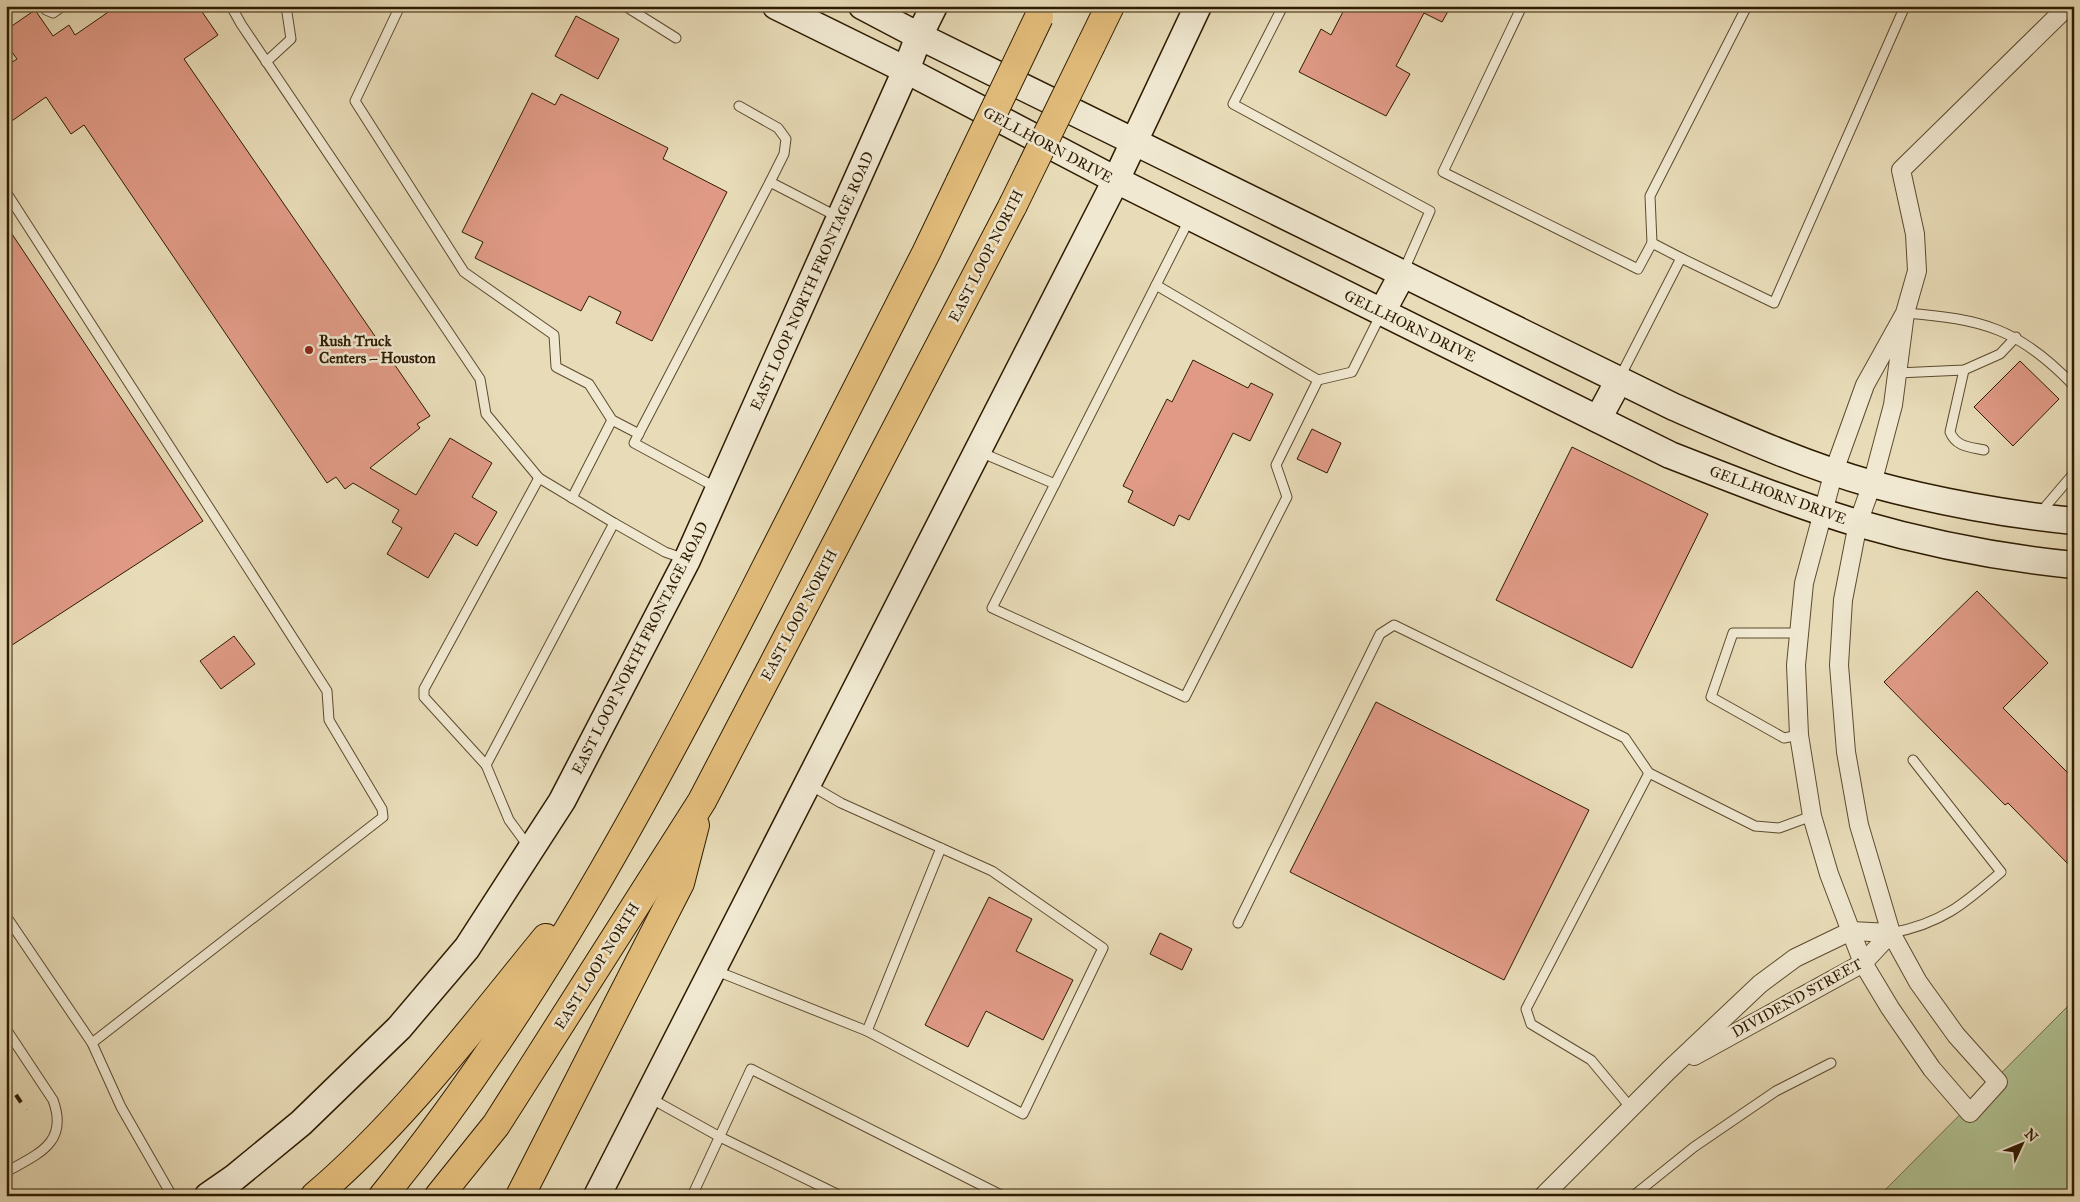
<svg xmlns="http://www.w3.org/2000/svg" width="2080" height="1202" font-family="'IM FELL Great Primer',serif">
	<rect width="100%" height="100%" fill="#e8dcb8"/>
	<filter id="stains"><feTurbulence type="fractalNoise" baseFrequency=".004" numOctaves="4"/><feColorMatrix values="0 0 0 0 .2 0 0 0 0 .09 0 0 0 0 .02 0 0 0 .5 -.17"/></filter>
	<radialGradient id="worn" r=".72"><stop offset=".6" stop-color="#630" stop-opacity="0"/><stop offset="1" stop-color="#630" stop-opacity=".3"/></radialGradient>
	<path fill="#b1c293" stroke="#706e4a" d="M 2074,1000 L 2074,1196 L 1879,1196 Z"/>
	<g fill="#e09a86" stroke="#2e1b00">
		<path d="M 117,6 L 198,6 L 218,35 L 184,59 L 430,416 L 417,424 L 420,428 L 370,468 L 416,495 L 450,438 L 492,463 L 472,497 L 497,512 L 477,546 L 455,533 L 428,578 L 387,554 L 402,528 L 392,522 L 399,510 L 353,483 L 345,489 L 336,477 L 327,483 L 84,125 L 71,134 L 46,97 L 6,125 L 6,66 L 17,59 L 6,44 L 6,30 L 35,10 L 53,36 L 69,25 L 75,35 Z"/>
		<path d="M 1346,6 L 1451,6 L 1442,22 L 1424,13 L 1396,66 L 1410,74 L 1386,116 L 1299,72 L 1321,29 L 1331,35 Z"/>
		<path d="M 576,16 L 619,39 L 598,79 L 555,56 Z"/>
		<path d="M 532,93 L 555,105 L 561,94 L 668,148 L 663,159 L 727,192 L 652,341 L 616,323 L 621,312 L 589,296 L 581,311 L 475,258 L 483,242 L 462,232 Z"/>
		<path d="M 6,225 L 203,521 L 6,649 Z"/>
		<path d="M 1193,360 L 1248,388 L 1251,383 L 1273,394 L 1250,441 L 1233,433 L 1189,520 L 1179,515 L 1174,526 L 1128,502 L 1133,491 L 1123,486 L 1167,399 L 1172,402 Z"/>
		<path d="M 2020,361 L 2059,399 L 2013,446 L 1974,407 Z"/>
		<path d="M 1312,429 L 1341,443 L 1327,473 L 1297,459 Z"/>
		<path d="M 1572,447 L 1708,514 L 1632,668 L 1496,600 Z"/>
		<path d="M 1977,591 L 2048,663 L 2003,708 L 2074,779 L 2074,870 L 2008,803 L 2005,805 L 1884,682 Z"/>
		<path d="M 234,636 L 255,664 L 221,689 L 200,661 Z"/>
		<path d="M 1376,702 L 1589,810 L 1504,980 L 1290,872 Z"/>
		<path d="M 989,897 L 1032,919 L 1016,951 L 1073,980 L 1043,1040 L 986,1011 L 968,1047 L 925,1025 Z"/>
		<path d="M 1160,933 L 1192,949 L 1182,970 L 1150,954 Z"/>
	</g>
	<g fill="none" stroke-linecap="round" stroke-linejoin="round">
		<g stroke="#5c4b2e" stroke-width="11">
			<g id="service">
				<path d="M 43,6 L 46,10 L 53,13 L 63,6"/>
				<path d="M 231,6 L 241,24 L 480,379 L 486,414 L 539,478 L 614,523 L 665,552 L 685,559"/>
				<path d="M 400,6 L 355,101 L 464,272 L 554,335 L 556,367 L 589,384 L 612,420"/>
				<path d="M 625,6 L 676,38"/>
				<path d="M 1283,6 L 1233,104 L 1430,211 L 1404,270"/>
				<path d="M 1522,6 L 1443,172 L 1638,269 L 1652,243 L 1681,258"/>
				<path d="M 266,62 L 291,39 L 286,6"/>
				<path d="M 739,106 L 778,128 L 786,139 L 784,154 L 770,182"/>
				<path d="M 6,192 L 327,691 L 329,720 L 382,809 L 383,817 L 92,1043"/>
				<path d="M 1189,220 L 992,608 L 1185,697 L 1287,497 L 1276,465 L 1318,380 L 1352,372 L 1381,314"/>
				<path d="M 1652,243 L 1650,196 L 1747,6"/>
				<path d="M 1156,285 L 1318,380"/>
				<path d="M 1905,313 C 1982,319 2019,328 2074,386"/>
				<path d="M 1964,370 L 1950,432 C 1956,447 1970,447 1984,450"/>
				<path d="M 1897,373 L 1964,370 L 2000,354 L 2016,337"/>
				<path d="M 1620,377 L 1681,258 L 1774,303 L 1905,6"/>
				<path d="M 980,452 L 1055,484"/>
				<path d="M 717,488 L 634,443 L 770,182 L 838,217"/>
				<path d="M 572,498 L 612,420 L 639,434"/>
				<path d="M 2040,513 L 2074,473"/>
				<path d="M 1799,735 L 1784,738 L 1711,697 L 1733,633 L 1799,633"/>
				<path d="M 486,765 L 424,697 L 424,689 L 539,478"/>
				<path d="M 528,846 L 509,820 L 486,765 L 614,523"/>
				<path d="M 6,916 L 92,1043 L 121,1107 L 172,1196"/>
				<path d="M 1238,923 L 1380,634 L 1394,625 L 1625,738 L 1649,773"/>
				<path d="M 1891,933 C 1941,924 1964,904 2001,872 L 1913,760"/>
				<path d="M 714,970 L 867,1031 L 1023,1114 L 1103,948 L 992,871 L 841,803 L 810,785"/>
				<path d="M 6,1029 L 53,1100 C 69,1143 38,1154 6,1172"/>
				<path d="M 867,1031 L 941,848"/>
				<path d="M 650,1098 L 720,1137 L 841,1196"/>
				<path d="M 1631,1108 L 1591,1060 L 1531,1024 L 1526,1009 L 1649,773 L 1755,826 L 1779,828 L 1812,816"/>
				<path d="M 692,1196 L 751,1069 L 1003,1196"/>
				<path d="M 1633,1196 L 1694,1147 L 1776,1091 L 1831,1063"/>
			</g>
		</g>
		<g stroke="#5c4b2e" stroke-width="20">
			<g id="minor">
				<path d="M 1905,313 L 1865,385 L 1834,471 L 1804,583 L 1796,665 L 1799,735 L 1812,816 L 1829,874 L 1863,963 L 1890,1008 L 1932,1069 L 1970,1113 L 1998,1082 L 1956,1035 L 1918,982 L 1891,933 L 1859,825 L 1846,752 L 1839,665 L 1843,600 L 1858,523 L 1872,484 L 1893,405 L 1905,313 L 1917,271 L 1915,234 L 1901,170 L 2068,6"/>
				<path d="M 1694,1056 L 1863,963 L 1891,933"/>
				<path d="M 1543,1196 L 1669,1070 L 1760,984 L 1795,958 L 1851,931 L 1891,933"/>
			</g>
		</g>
		<g stroke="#2e1b00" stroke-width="29">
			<g id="secondary">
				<path d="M 776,6 L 906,70 L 1116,180 L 1670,455 C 1732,479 1793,504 1857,523 C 1926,543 2002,558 2074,565"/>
				<path d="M 862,6 L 919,36 L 1674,407 C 1738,435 1804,465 1872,484 C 1934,501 2010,515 2074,521"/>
				<path d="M 1382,312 L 1403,273"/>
				<path d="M 1598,419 L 1619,380"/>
				<path d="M 208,1196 L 234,1178 L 301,1123 L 399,1028 L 467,948 L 562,801 L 687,560 L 906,70 L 919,36 L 934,6"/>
				<path d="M 597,1196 L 1116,180 L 1198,6"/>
			</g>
		</g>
		<g stroke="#2e1b00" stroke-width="30">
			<g id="motorway">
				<path d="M 1091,45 L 1110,6"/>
				<path d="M 315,1196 C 403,1121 473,1027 546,938"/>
				<path d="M 383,1196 C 532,1013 645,803 752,595 C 810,481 868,367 926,253 L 960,182"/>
				<path d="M 439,1196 L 496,1125 L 702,801 L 1013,205"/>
				<path d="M 520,1196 L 680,883 L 695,825"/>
			</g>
		</g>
		<use href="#service" stroke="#f0e8d1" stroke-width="9"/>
		<use href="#minor" stroke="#f0e8d1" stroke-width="18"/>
		<use href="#secondary" stroke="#f0e8d1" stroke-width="26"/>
		<use href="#motorway" stroke="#e4be7c" stroke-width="28"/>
		<path stroke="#2e1b00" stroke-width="4" stroke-dasharray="9 9" stroke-linecap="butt" d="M 6,1080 L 26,1110"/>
		<g stroke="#2e1b00" stroke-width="30" stroke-linecap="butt">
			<g id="motorway-bridge">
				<path d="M 960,182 L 1039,17"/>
				<path d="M 1013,205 L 1091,45"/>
			</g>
		</g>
		<use href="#motorway-bridge" stroke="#e4be7c" stroke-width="28"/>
	</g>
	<circle fill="#8f2418" stroke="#f0e8d1" stroke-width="2" cx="309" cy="350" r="5"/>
	<g text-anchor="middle" stroke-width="5" stroke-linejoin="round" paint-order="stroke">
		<g font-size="15" fill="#2e1b00" stroke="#f0e8d1">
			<text transform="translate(1048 145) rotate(28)" y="5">GELLHORN DRIVE</text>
			<text transform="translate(986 256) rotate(-63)" y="5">EAST LOOP NORTH</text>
			<text transform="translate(812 281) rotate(-66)" y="5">EAST LOOP NORTH FRONTAGE ROAD</text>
			<text transform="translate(1410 326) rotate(26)" y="5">GELLHORN DRIVE</text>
			<text transform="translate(1778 495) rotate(20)" y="5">GELLHORN DRIVE</text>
			<text transform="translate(799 615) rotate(-62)" y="5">EAST LOOP NORTH</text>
			<text transform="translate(640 648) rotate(-63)" y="5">EAST LOOP NORTH FRONTAGE ROAD</text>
			<text transform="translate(597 966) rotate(-58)" y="5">EAST LOOP NORTH</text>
			<text transform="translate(1797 998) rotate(-29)" y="5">DIVIDEND STREET</text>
		</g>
		<g font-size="15" font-weight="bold" fill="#2e1b00" stroke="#f0e8d1" text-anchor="start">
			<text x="319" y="346">Rush Truck<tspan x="319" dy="17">Centers – Houston</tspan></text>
		</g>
	</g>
	<rect width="2080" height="1202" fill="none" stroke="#e8dcb8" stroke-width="25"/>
	<rect x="8" y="8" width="2065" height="1187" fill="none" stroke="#2e1b00" stroke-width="2.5"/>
	<rect x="12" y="12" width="2055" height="1177" fill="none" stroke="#2e1b00"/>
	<g transform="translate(2022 1144) rotate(46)" stroke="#f0e8d1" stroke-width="4" paint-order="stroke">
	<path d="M0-4L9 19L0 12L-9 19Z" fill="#2e1b00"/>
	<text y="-8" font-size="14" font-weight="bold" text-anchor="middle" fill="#2e1b00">N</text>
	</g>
	<rect width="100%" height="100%" filter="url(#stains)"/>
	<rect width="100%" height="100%" fill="url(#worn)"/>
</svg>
